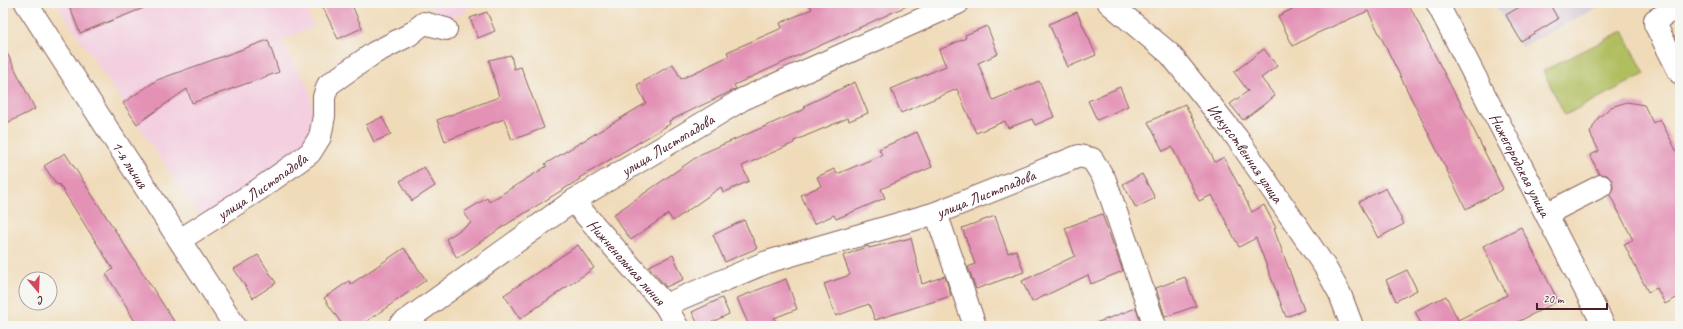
<svg xmlns="http://www.w3.org/2000/svg" width="1683" height="329" font-family="Caveat,sans-serif">
	<rect width="100%" height="100%" fill="#f6f6f2"/>
	<filter id="ink" filterUnits="userSpaceOnUse"><feTurbulence type="fractalNoise" baseFrequency=".025" numOctaves="2"/><feDisplacementMap in="SourceGraphic" scale="8" xChannelSelector="R" yChannelSelector="G"/><feConvolveMatrix kernelMatrix="1 2 1 2 8 2 1 2 1" color-interpolation-filters="sRGB"/></filter>
	<filter id="wash" filterUnits="userSpaceOnUse"><feTurbulence type="fractalNoise" baseFrequency=".012" numOctaves="4" result="noise"/><feDisplacementMap in="SourceGraphic" scale="16" xChannelSelector="R" yChannelSelector="G"/><feGaussianBlur stdDeviation="0.9" result="paint"/><feColorMatrix in="noise" values="0 0 0 0 0 0 0 0 0 0 0 0 0 0 0 0 0 1.4 0 .05"/><feComposite in="paint" operator="in"/></filter>
	<g filter="url(#wash)">
		<rect width="100%" height="100%" fill="#f0dbb9"/>
		<g fill="#f3cfe0">
			<path d="M 56,3 L 305,3 L 313,27 L 280,41 L 310,90 L 316,143 L 203,222 Z"/>
			<path d="M 428,3 L 477,3 L 445,24 Z"/>
		</g>
		<path fill="#cfbdcf" d="M 1494,3 L 1606,3 L 1521,47 Z"/>
		<path fill="#b1be60" stroke="#7e6e46" d="M 1623,31 L 1645,74 L 1565,115 L 1543,71 Z"/>
		<g id="blocks">
			<g fill="#e391b5">
				<path d="M 68,3 L 154,3 L 154,4 L 80,33 Z"/>
				<path d="M 321,3 L 351,3 L 362,28 L 338,39 Z"/>
				<path d="M 809,3 L 913,3 L 734,85 L 736,89 L 669,121 L 670,124 L 579,178 L 580,179 L 504,226 L 457,258 L 446,239 L 471,223 L 464,212 L 487,198 L 489,202 L 547,166 L 545,164 L 646,103 L 637,85 L 673,64 L 681,79 L 729,56 L 727,52 L 782,28 L 780,23 L 812,9 Z"/>
				<path d="M 1305,3 L 1408,3 L 1457,98 L 1458,98 L 1503,189 L 1466,209 L 1368,11 L 1313,35 L 1293,46 L 1278,16 Z"/>
				<path d="M 1526,3 L 1549,3 L 1558,19 L 1521,41 L 1506,15 Z"/>
				<path d="M 487,12 L 495,31 L 478,38 L 470,18 Z"/>
				<path d="M 1077,12 L 1096,55 L 1068,67 L 1049,24 Z"/>
				<path d="M 987,26 L 998,54 L 978,63 L 993,100 L 1039,81 L 1054,117 L 1035,125 L 1032,119 L 1008,128 L 1005,121 L 976,133 L 957,89 L 901,113 L 891,89 L 946,66 L 939,50 L 966,38 L 965,35 Z"/>
				<path d="M 268,40 L 279,72 L 192,103 L 187,89 L 137,124 L 123,103 L 157,80 Z"/>
				<path d="M 3,45 L 35,109 L 3,125 Z"/>
				<path d="M 1264,49 L 1277,66 L 1261,78 L 1275,96 L 1243,120 L 1230,104 L 1248,91 L 1234,72 Z"/>
				<path d="M 511,55 L 514,69 L 521,67 L 544,128 L 512,140 L 504,119 L 445,141 L 437,120 L 499,97 L 489,60 Z"/>
				<path d="M 855,82 L 868,113 L 849,121 L 848,118 L 794,141 L 794,143 L 742,166 L 749,181 L 723,193 L 721,187 L 673,221 L 668,214 L 631,240 L 613,215 L 701,154 L 805,109 L 804,106 Z"/>
				<path d="M 1120,87 L 1128,106 L 1097,120 L 1088,101 Z"/>
				<path d="M 1627,102 L 1644,105 L 1653,123 L 1660,119 L 1680,158 L 1680,296 L 1665,304 L 1657,288 L 1648,292 L 1624,244 L 1633,240 L 1610,195 L 1613,187 L 1612,181 L 1607,175 L 1599,174 L 1590,155 L 1599,151 L 1590,133 L 1598,118 L 1611,107 Z"/>
				<path d="M 1185,104 L 1215,162 L 1224,157 L 1252,212 L 1264,205 L 1276,228 L 1274,229 L 1304,310 L 1286,317 L 1256,238 L 1239,247 L 1212,195 L 1199,201 L 1172,147 L 1163,151 L 1148,122 Z"/>
				<path d="M 382,117 L 391,134 L 374,142 L 366,125 Z"/>
				<path d="M 917,132 L 932,167 L 881,189 L 885,198 L 836,219 L 834,215 L 814,224 L 801,195 L 821,186 L 817,177 L 834,169 L 837,174 L 882,155 L 879,149 Z"/>
				<path d="M 65,153 L 157,295 L 177,326 L 138,326 L 129,312 L 130,312 L 106,274 L 113,269 L 59,184 L 57,185 L 44,166 Z"/>
				<path d="M 424,167 L 435,186 L 412,201 L 400,181 Z"/>
				<path d="M 1142,174 L 1155,198 L 1136,208 L 1123,184 Z"/>
				<path d="M 1386,188 L 1404,224 L 1378,238 L 1359,202 Z"/>
				<path d="M 1102,214 L 1123,271 L 1091,284 L 1088,275 L 1032,302 L 1022,281 L 1075,256 L 1065,228 Z"/>
				<path d="M 995,216 L 1008,253 L 1016,250 L 1024,272 L 976,289 L 968,267 L 975,264 L 962,228 Z"/>
				<path d="M 744,220 L 757,248 L 725,262 L 713,235 Z"/>
				<path d="M 1521,227 L 1558,301 L 1510,326 L 1422,326 L 1415,311 L 1446,296 L 1458,320 L 1507,295 L 1483,246 Z"/>
				<path d="M 911,238 L 922,284 L 945,276 L 951,296 L 875,320 L 869,304 L 836,316 L 824,284 L 850,275 L 843,256 L 868,246 L 869,248 Z"/>
				<path d="M 578,245 L 594,268 L 520,319 L 504,295 Z"/>
				<path d="M 404,248 L 426,280 L 360,326 L 343,326 L 324,298 L 349,281 L 351,284 Z"/>
				<path d="M 258,255 L 276,283 L 253,298 L 234,269 Z"/>
				<path d="M 673,255 L 684,279 L 666,287 L 649,266 Z"/>
				<path d="M 1407,270 L 1417,290 L 1396,301 L 1386,280 Z"/>
				<path d="M 1185,277 L 1196,306 L 1165,317 L 1156,288 Z"/>
				<path d="M 786,279 L 797,309 L 774,318 L 778,326 L 749,326 L 737,298 Z"/>
				<path d="M 722,298 L 729,314 L 704,326 L 699,326 L 692,312 Z"/>
				<path d="M 1136,308 L 1141,325 L 1094,326 L 1093,324 Z"/>
			</g>
		</g>
	</g>
	<g filter="url(#ink)">
		<use href="#blocks" fill-opacity="0" stroke="#84615d" stroke-width="1"/>
		<g fill="none" stroke-linecap="round" stroke-linejoin="round">
			<g stroke="#84615d" stroke-width="24">
				<g id="minor">
					<path id="s1" d="M 26,3 L 235,326"/>
					<path id="s2" d="M 1109,3 L 1170,54 L 1237,138 L 1325,267 L 1340,294 L 1352,326"/>
					<path id="s3" d="M 1437,3 L 1604,326"/>
					<path d="M 1680,6 L 1655,20 L 1655,24 L 1680,73"/>
					<path id="s4" d="M 573,201 L 665,305 L 677,326"/>
					<path d="M 936,213 L 975,326"/>
					<path d="M 1546,214 L 1601,186"/>
					<path id="s5" d="M 180,240 L 258,190 L 310,153 L 320,137 L 324,116 L 324,97 L 328,85 L 374,53 L 409,35 L 424,23 L 446,29"/>
					<path id="s6" d="M 665,305 L 767,262 L 936,213 L 1079,156 L 1092,159 L 1105,180 L 1155,326"/>
					<path id="s7" d="M 399,326 L 573,201 L 743,99 L 958,3"/>
				</g>
			</g>
			<use href="#minor" stroke="#fff" stroke-width="22"/>
		</g>
	</g>
	<g text-anchor="middle" stroke-width="3.5" stroke-linejoin="round" paint-order="stroke">
		<g font-size="16" fill="#4a1f2b" stroke="#f6f6f2">
			<text dy="6" stroke="none"><textPath href="#s7" startOffset="324">улица Листопадова</textPath></text>
			<text dy="6" stroke="none"><textPath href="#s2" startOffset="204">Искусственная улица</textPath></text>
			<text dy="6" stroke="none"><textPath href="#s1" startOffset="192">1-я линия</textPath></text>
			<text dy="6" stroke="none"><textPath href="#s3" startOffset="182">Нижегородская улица</textPath></text>
			<text dy="6" stroke="none"><textPath href="#s5" startOffset="98">улица Листопадова</textPath></text>
			<text dy="6" stroke="none"><textPath href="#s6" startOffset="340">улица Листопадова</textPath></text>
			<text dy="6" stroke="none"><textPath href="#s4" startOffset="81">Нижненольная линия</textPath></text>
		</g>
	</g>
	<rect width="1683" height="329" fill="none" stroke="#f6f6f2" stroke-width="16"/>
	<g transform="translate(38 291) rotate(161)"><circle r="19" fill="#f6f6f2" stroke="#b1a0a2"/>
	<path d="M0-3L7 15L0 10L-7 15Z" fill="#d1495b"/>
	<text y="-6" font-size="11" font-weight="bold" text-anchor="middle" fill="#4a1f2b">С</text>
	</g>
	<path d="M1537 303v6h70v-6" fill="none" stroke="#4a1f2b" stroke-width="2"/>
	<text x="1543" y="303" font-size="12" fill="#4a1f2b" stroke="#f6f6f2" stroke-width="3" paint-order="stroke">20 m</text>
</svg>
